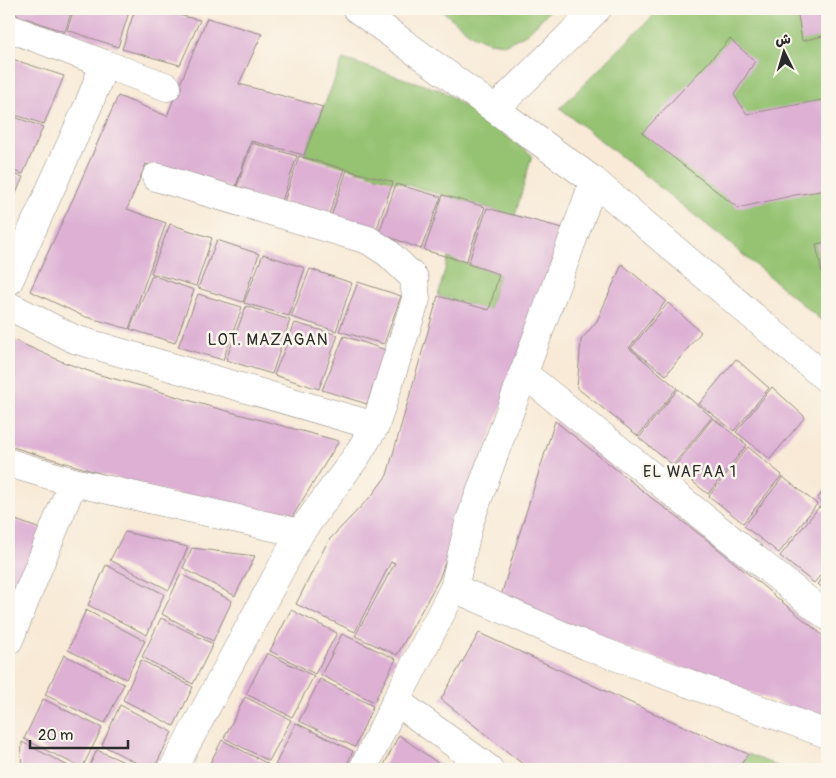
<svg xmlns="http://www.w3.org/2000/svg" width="836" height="778" font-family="Pangolin,'Playpen Sans Arabic',sans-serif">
	<rect width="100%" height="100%" fill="#fbf7ec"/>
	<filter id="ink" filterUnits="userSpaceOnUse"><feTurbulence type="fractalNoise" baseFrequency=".02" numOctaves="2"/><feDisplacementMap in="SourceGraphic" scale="10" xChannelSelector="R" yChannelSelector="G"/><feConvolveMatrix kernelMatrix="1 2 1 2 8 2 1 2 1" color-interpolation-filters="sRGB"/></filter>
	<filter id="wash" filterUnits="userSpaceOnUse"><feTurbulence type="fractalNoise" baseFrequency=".0096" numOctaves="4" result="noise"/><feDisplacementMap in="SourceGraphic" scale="20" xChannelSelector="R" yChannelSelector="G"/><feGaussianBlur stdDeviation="1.12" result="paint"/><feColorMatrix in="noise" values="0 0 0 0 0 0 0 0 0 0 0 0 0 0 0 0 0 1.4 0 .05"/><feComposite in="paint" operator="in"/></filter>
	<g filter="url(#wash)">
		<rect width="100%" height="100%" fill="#f8ead7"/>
		<g fill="#95c372" stroke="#60774e">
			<path d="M 440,9 L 551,9 L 528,33 L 506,44 L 488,42 L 472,35 Z"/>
			<path d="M 660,9 L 827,9 L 827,325 L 722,237 L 560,108 Z"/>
			<path d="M 343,59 L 443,91 L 532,155 L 515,216 L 304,155 Z"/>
			<path d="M 448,258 L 499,274 L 489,311 L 438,296 Z"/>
			<path d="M 748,754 L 785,769 L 738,769 Z"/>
		</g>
		<g id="blocks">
			<g fill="#ddb0d4">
				<path d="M 16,9 L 72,9 L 65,32 L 14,14 Z"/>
				<path d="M 74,9 L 130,9 L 118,47 L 67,30 Z"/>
				<path d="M 135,9 L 151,9 L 200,20 L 180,65 L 122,49 Z"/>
				<path d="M 797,9 L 827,9 L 827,35 L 802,41 Z"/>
				<path d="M 207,18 L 262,34 L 239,84 L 323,107 L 304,155 L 251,141 L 235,189 L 146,164 L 127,209 L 166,223 L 129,329 L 83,316 L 30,291 L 72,201 L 118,96 L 167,116 Z"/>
				<path d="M 730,39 L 755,61 L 734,95 L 747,114 L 827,99 L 827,190 L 795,195 L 738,208 L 642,133 Z"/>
				<path d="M 9,58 L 64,76 L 44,124 L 9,113 Z"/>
				<path d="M 9,115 L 43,127 L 23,174 L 9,170 Z"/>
				<path d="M 252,143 L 297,156 L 281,204 L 235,192 Z"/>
				<path d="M 299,156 L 345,169 L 328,217 L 283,205 Z"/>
				<path d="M 347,170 L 393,182 L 376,231 L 330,219 Z"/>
				<path d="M 9,173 L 23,177 L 9,210 Z"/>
				<path d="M 396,184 L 441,197 L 421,249 L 379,233 Z"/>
				<path d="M 443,195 L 485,207 L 466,262 L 424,250 Z"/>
				<path d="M 487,208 L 566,229 L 439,579 L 397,655 L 355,636 L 395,563 L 391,562 L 355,632 L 296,604 L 328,541 L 373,494 L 387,475 L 438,296 L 489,310 L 499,274 L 468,264 Z"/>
				<path d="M 170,224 L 212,238 L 196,286 L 151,273 Z"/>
				<path d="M 217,240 L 259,254 L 243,302 L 198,288 Z"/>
				<path d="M 827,242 L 827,283 L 824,283 L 816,244 Z"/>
				<path d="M 263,254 L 305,268 L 289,316 L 244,303 Z"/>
				<path d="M 622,264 L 666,301 L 629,348 L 677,388 L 638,436 L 577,388 L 581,340 L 597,321 Z"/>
				<path d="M 310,269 L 352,283 L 336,331 L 291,317 Z"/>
				<path d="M 152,275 L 194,290 L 175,343 L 130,329 Z"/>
				<path d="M 358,282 L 401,296 L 384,344 L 339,331 Z"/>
				<path d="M 198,294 L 242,307 L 223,360 L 178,347 Z"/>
				<path d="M 668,303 L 701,332 L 666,375 L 631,348 Z"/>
				<path d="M 246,306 L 290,320 L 272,374 L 226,360 Z"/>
				<path d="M 295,323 L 338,335 L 319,389 L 274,375 Z"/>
				<path d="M 344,336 L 386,350 L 367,404 L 322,390 Z"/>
				<path d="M 9,338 L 63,362 L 100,375 L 145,387 L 201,404 L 339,441 L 289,522 L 136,484 L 9,446 Z"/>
				<path d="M 736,359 L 769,388 L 734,431 L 699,404 Z"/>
				<path d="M 772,387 L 805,417 L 770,459 L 736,432 Z"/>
				<path d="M 678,389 L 712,417 L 673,465 L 639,438 Z"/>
				<path d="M 713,418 L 747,445 L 708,494 L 674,467 Z"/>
				<path d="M 555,421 L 608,463 L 653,499 L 707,540 L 827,639 L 827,720 L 613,643 L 501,596 L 518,538 Z"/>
				<path d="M 748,447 L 782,475 L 743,523 L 709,496 Z"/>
				<path d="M 783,477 L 817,504 L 779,553 L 744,526 Z"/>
				<path d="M 827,486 L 827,507 L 817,499 Z"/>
				<path d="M 819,507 L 827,513 L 827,567 L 814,583 L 780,556 Z"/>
				<path d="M 9,519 L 13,520 L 9,530 Z"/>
				<path d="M 16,520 L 48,532 L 20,597 L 9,592 L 9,541 Z"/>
				<path d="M 125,532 L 188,547 L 169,590 L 110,560 Z"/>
				<path d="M 192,548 L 255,556 L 235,596 L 183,568 Z"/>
				<path d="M 106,565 L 164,594 L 147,635 L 88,605 Z"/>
				<path d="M 827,573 L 827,592 L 818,584 Z"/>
				<path d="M 181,574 L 232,601 L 213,641 L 162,614 Z"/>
				<path d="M 86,610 L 145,641 L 126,679 L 68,650 Z"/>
				<path d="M 291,610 L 337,633 L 315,674 L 270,651 Z"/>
				<path d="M 161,618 L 213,644 L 193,684 L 142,657 Z"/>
				<path d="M 479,633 L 651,712 L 748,754 L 738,769 L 529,769 L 441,699 Z"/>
				<path d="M 342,634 L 396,659 L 374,702 L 321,675 Z"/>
				<path d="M 267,653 L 314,676 L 292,717 L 246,694 Z"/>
				<path d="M 64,655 L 124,684 L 105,723 L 45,695 Z"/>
				<path d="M 141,660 L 193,687 L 174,726 L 123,700 Z"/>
				<path d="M 320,679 L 373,706 L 355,747 L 299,721 Z"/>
				<path d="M 245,697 L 291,720 L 269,761 L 224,738 Z"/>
				<path d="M 43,699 L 102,728 L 82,768 L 24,739 Z"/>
				<path d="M 120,705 L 172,732 L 154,769 L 148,769 L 102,745 Z"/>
				<path d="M 296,723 L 353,751 L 345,769 L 285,769 L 275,765 Z"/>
				<path d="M 399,735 L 446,769 L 382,769 Z"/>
				<path d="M 222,740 L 268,764 L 265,769 L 207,769 Z"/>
				<path d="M 22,742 L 74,769 L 21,769 Z"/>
				<path d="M 97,750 L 140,769 L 88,769 Z"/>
			</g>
		</g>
	</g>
	<g filter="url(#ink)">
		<use href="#blocks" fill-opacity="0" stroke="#928a81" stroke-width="1"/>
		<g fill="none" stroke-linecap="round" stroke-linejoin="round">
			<g stroke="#928a81" stroke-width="29">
				<g id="street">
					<path d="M 357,9 L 594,181 L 827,379"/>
					<path d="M 9,28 L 105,64 L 97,83 L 88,106 L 9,281"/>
					<path d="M 105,64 L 167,87"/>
					<path d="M 495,109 L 597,9"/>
					<path d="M 156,177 L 368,240 L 388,253 L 414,278 L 416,299 L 375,426"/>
					<path d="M 9,306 L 74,339 L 375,426 L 356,457 L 300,533 L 173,769"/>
					<path d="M 523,373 L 827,616"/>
					<path d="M 9,463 L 73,482 L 9,640"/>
					<path d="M 73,482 L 300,533"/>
					<path d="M 454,588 L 587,646 L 827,734"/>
					<path d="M 396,701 L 489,769"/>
					<path d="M 363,769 L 396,701 L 454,588 L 469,523 L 594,181"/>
				</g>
			</g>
			<use href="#street" stroke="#fff" stroke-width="28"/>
		</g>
	</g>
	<g text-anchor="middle" stroke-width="5" stroke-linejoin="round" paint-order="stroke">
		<g font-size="16" letter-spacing="1" fill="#2b2b2b" stroke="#fbf7ec">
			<text x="268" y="345">LOT. MAZAGAN</text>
			<text x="690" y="477">EL WAFAA 1</text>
		</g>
	</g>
	<rect width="836" height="778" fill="none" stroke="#fbf7ec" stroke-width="30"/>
	<g transform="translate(784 52) rotate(355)" stroke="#fbf7ec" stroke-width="4" paint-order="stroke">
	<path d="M0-4L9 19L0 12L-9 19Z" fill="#2b2b2b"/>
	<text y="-8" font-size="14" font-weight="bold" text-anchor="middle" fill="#2b2b2b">ش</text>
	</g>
	<path d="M30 740v8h98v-8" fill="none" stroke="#2b2b2b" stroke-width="2.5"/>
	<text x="38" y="740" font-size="15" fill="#2b2b2b" stroke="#fbf7ec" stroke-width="4" paint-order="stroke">20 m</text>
</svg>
